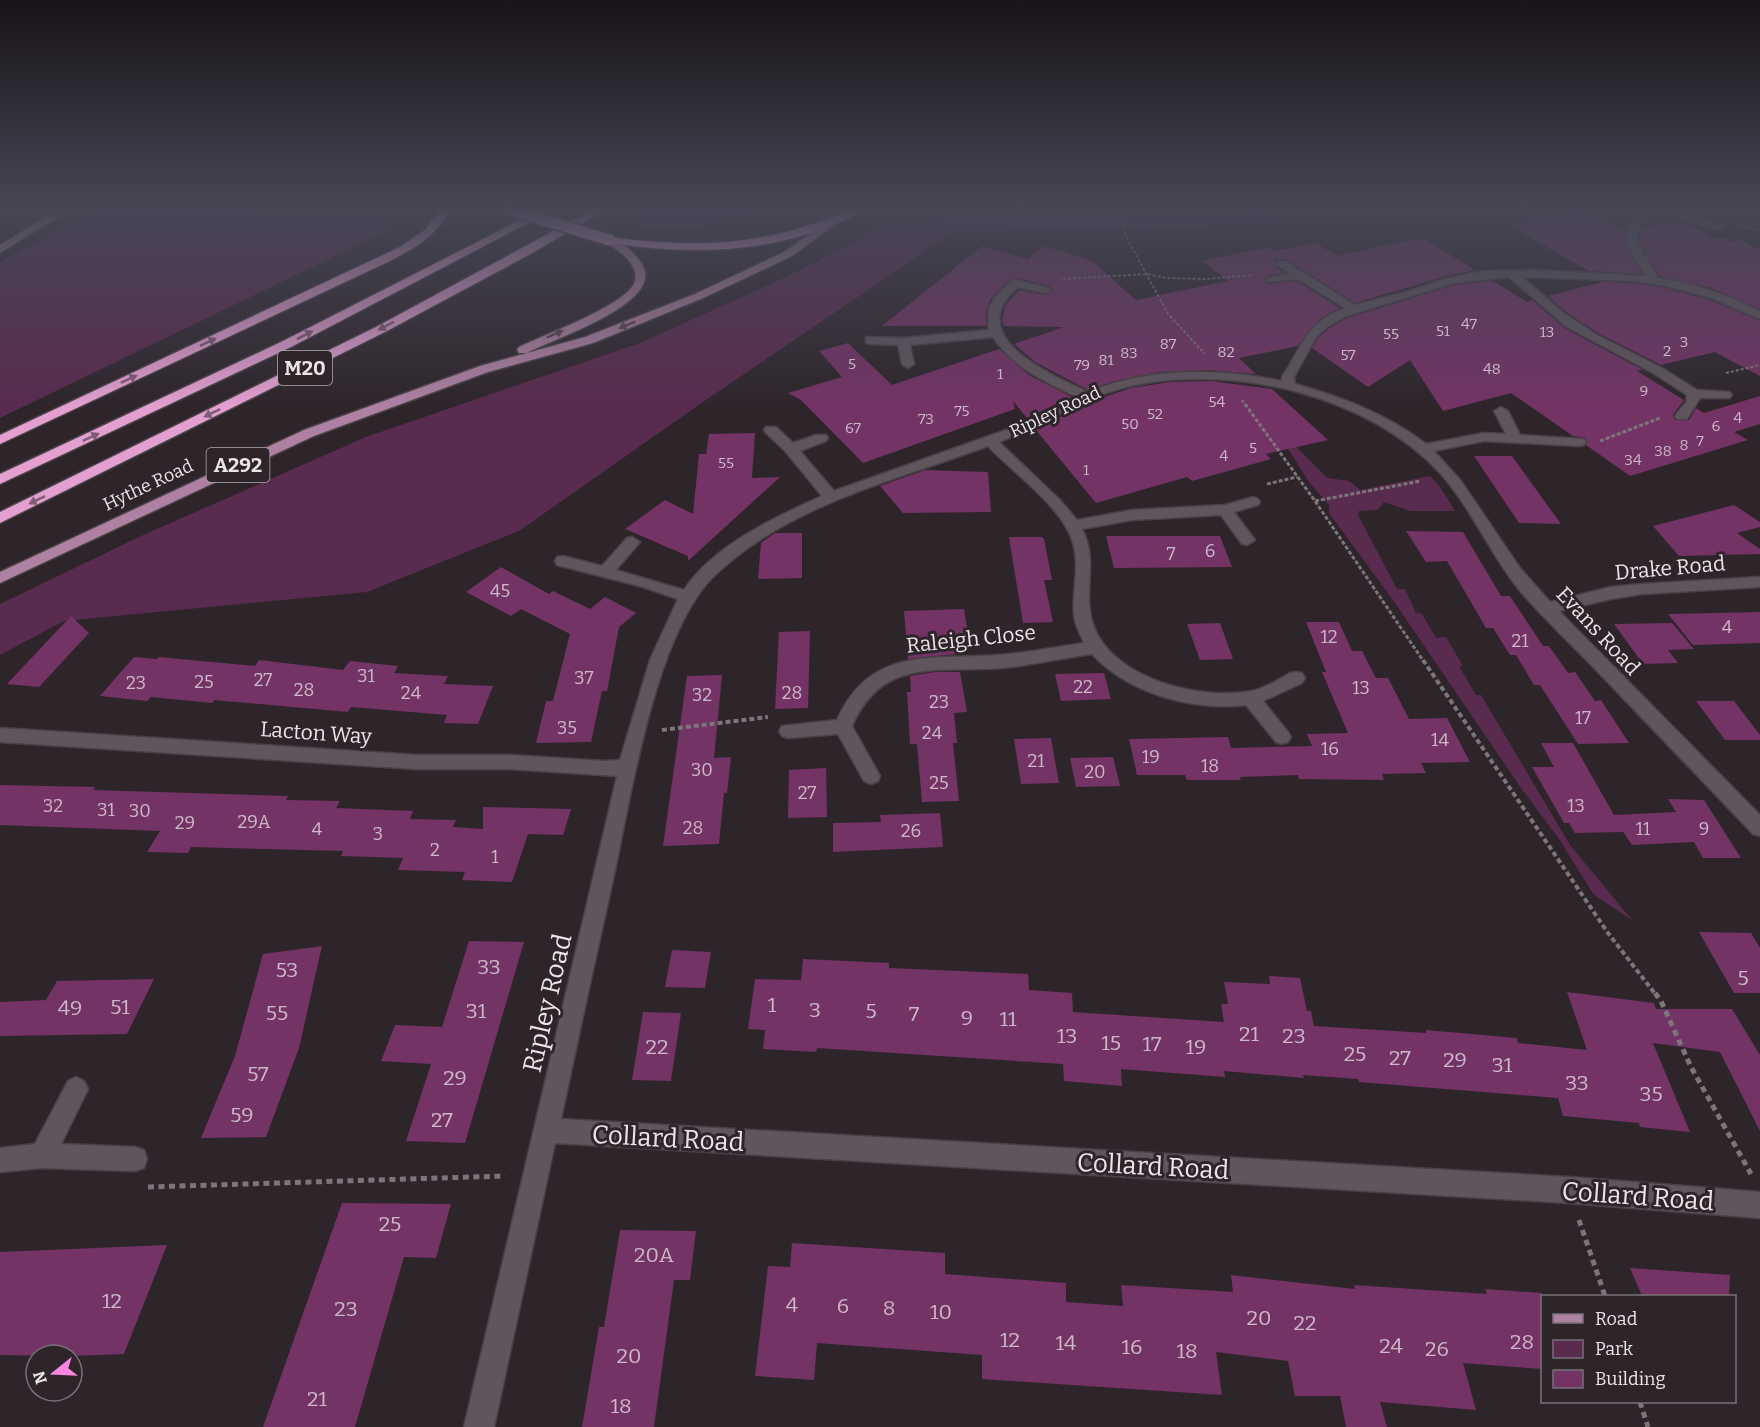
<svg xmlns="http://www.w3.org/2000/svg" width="1760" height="1427" font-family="Bitter,serif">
	<rect width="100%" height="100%" fill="#2e252b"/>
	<g fill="#592b4e">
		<path d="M 97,208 L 399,208 L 387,231 L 0,418 L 0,262 Z"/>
		<path d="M 647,208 L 792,208 L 697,227 L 653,229 L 626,221 Z"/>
		<path d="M 1308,208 L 1452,208 L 1338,219 L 1144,229 L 955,231 L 703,402 L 519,531 L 367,592 L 64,621 L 0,655 L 0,604 L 141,536 L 366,437 L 640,343 L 786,277 L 880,228 L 923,218 L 987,214 L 1185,215 Z"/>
		<path d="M 1269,419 L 1327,478 L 1349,481 L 1360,490 L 1430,476 L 1439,485 L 1455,511 L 1410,511 L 1384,502 L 1378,510 L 1359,511 L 1358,515 L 1397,589 L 1405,589 L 1416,613 L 1422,614 L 1436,638 L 1446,637 L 1463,666 L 1459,666 L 1476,695 L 1481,695 L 1570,845 L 1632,920 L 1594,895 L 1559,839 L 1521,788 L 1393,600 L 1329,513 L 1329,505 L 1309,482 Z"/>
	</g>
	<g fill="#733364">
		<path d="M 1576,208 L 1584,208 L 1625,230 L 1628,249 L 1642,274 L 1589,271 L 1508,225 Z"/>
		<path d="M 1674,222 L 1682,226 L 1688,225 L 1718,239 L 1725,238 L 1734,242 L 1740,240 L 1760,250 L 1760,309 L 1711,288 L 1659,276 L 1639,241 L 1641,228 Z"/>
		<path d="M 1415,239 L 1424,239 L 1475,270 L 1447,276 L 1355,303 L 1286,259 L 1275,259 L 1276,267 L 1284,272 L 1266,277 L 1266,284 L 1297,281 L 1340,308 L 1320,319 L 1298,346 L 1239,358 L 1256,374 L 1209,370 L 1159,372 L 1111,382 L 1088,390 L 1035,362 L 1014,344 L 1064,327 L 1004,326 L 1002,321 L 1005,306 L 1019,290 L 1045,295 L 1053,290 L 1050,286 L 1017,278 L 1004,285 L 990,300 L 986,313 L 986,326 L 882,326 L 982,246 L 1028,259 L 1044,246 L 1092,261 L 1136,300 L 1228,281 L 1202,261 L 1270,247 L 1276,251 L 1316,243 L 1337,256 Z"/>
		<path d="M 1493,281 L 1527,302 L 1532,300 L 1566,329 L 1643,370 L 1637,371 L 1684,400 L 1673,415 L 1675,420 L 1689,420 L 1696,408 L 1704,413 L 1760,396 L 1760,424 L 1734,432 L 1748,440 L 1630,476 L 1586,445 L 1586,438 L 1573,436 L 1511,393 L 1443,411 L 1410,360 L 1368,387 L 1312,348 L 1318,338 L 1328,329 L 1347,318 L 1454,285 Z"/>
		<path d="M 1602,282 L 1634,283 L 1666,288 L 1710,300 L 1760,321 L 1760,376 L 1715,352 L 1661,365 L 1598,333 L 1566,312 L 1548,296 Z"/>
		<path d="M 848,343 L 892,385 L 999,349 L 1029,375 L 1072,397 L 1027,418 L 1013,401 L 1015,409 L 863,463 L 801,400 L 788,393 L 842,377 L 819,351 Z"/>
		<path d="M 1211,381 L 1272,389 L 1328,440 L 1266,454 L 1271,459 L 1192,481 L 1187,477 L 1096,503 L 1035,429 L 1098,399 L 1131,388 L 1170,382 Z"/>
		<path d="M 755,433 L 752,478 L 780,477 L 688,561 L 688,556 L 625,529 L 665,500 L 693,514 L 699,454 L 706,454 L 709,434 Z"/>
		<path d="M 1474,456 L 1512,456 L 1561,524 L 1519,523 Z"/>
		<path d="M 925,470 L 988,472 L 991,512 L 903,513 L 880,486 Z"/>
		<path d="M 1734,505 L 1760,522 L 1760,527 L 1737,533 L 1760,549 L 1760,554 L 1679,556 L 1653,526 Z"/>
		<path d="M 1406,531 L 1463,532 L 1501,596 L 1510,596 L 1543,646 L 1549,646 L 1568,673 L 1575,672 L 1595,701 L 1601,700 L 1629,743 L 1578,744 L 1540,685 L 1534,685 L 1516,655 L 1510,655 L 1493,628 L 1486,628 L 1447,561 L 1426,562 Z"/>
		<path d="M 775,533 L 802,533 L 802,578 L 758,579 L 761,543 Z"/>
		<path d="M 1106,536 L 1220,536 L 1232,567 L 1114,568 Z"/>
		<path d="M 1009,537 L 1042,537 L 1044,539 L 1052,580 L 1044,580 L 1053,622 L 1023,623 Z"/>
		<path d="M 501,567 L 549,594 L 553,591 L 590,609 L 605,597 L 636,613 L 619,627 L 607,691 L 602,691 L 591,742 L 536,743 L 546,701 L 553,701 L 570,634 L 521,609 L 511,616 L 466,592 Z"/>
		<path d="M 964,609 L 969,638 L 955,638 L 957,654 L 908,659 L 904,611 Z"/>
		<path d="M 1760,612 L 1760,643 L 1693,645 L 1668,614 Z"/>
		<path d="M 71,616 L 89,633 L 39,687 L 7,684 Z"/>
		<path d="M 1306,622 L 1339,622 L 1352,651 L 1362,651 L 1376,678 L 1388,678 L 1409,719 L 1447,718 L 1470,762 L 1421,763 L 1426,773 L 1382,774 L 1384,780 L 1299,779 L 1298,775 L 1240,777 L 1241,780 L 1187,780 L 1185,775 L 1137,775 L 1129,739 L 1228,737 L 1231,748 L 1312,746 L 1307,734 L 1348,733 L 1322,672 L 1326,672 Z"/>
		<path d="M 1220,623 L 1233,659 L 1200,660 L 1187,624 Z"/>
		<path d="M 1672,623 L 1694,649 L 1668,650 L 1678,663 L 1643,664 L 1614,624 Z"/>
		<path d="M 810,631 L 808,708 L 775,709 L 779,632 Z"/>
		<path d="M 134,657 L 157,659 L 159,657 L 255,666 L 259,660 L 343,670 L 350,661 L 398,666 L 394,673 L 448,676 L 444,684 L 493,686 L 478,724 L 444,723 L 447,715 L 351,707 L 348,712 L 214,700 L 212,703 L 151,697 L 147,701 L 100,696 Z"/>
		<path d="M 935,672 L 960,672 L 967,712 L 954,713 L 957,743 L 953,743 L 959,801 L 922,802 L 917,744 L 910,744 L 907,692 L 911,692 L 910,676 Z"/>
		<path d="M 1104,673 L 1111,699 L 1061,701 L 1055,674 Z"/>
		<path d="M 722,675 L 714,758 L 731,757 L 727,793 L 724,793 L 719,844 L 663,846 L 687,676 Z"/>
		<path d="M 1696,701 L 1734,701 L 1760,735 L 1760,740 L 1725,740 Z"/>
		<path d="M 1051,738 L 1059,783 L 1021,784 L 1014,739 Z"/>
		<path d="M 1541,743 L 1573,743 L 1614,815 L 1676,812 L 1668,799 L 1704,800 L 1741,858 L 1703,858 L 1694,842 L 1632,845 L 1623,832 L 1575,833 L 1569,823 L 1564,823 L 1532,767 L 1554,767 Z"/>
		<path d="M 1113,757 L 1120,786 L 1076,787 L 1070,758 Z"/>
		<path d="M 826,768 L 827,817 L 788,818 L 789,770 Z"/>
		<path d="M 0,785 L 95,787 L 93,790 L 288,796 L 286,800 L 340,801 L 336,808 L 413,811 L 410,819 L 456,820 L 453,827 L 483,829 L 483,807 L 571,809 L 563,835 L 528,834 L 512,882 L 462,880 L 465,872 L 398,870 L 403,858 L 341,856 L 343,851 L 191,847 L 188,853 L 147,852 L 160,831 L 0,825 Z"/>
		<path d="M 940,813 L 943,847 L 833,852 L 833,823 L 881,822 L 880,815 Z"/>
		<path d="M 1699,932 L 1751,933 L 1760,948 L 1760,993 L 1734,993 Z"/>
		<path d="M 469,941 L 524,942 L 465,1143 L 406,1141 L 431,1064 L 381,1061 L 395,1025 L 442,1027 Z"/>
		<path d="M 322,946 L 299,1048 L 266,1137 L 201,1138 L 235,1056 L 263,954 Z"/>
		<path d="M 672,950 L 711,952 L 705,988 L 665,987 Z"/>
		<path d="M 803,959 L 889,963 L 889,968 L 1028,974 L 1029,990 L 1072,993 L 1073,1012 L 1224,1022 L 1221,1004 L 1228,1004 L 1224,982 L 1270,984 L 1269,976 L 1300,978 L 1307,1011 L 1311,1011 L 1314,1026 L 1426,1033 L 1426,1030 L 1517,1038 L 1518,1043 L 1587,1050 L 1567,992 L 1654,1003 L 1656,1009 L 1732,1009 L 1760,1055 L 1760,1131 L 1720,1052 L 1653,1043 L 1690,1132 L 1640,1127 L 1639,1123 L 1563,1116 L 1558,1098 L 1359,1082 L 1358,1079 L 1303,1075 L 1304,1078 L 1224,1071 L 1225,1077 L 1121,1069 L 1122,1086 L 1064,1081 L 1063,1064 L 817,1048 L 816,1052 L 763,1049 L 765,1030 L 748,1029 L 755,979 L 801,980 Z"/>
		<path d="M 154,979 L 127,1034 L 0,1036 L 0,1002 L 46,1000 L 57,981 Z"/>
		<path d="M 643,1012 L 681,1013 L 671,1081 L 632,1080 Z"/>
		<path d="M 342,1203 L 451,1204 L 436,1258 L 404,1257 L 355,1427 L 263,1427 Z"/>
		<path d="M 620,1230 L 696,1231 L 690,1280 L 674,1280 L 654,1427 L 582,1427 L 599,1327 L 604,1327 Z"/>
		<path d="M 792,1243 L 945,1253 L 945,1274 L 1066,1283 L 1066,1302 L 1123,1306 L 1121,1285 L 1233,1292 L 1231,1275 L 1355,1289 L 1354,1285 L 1487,1294 L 1485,1289 L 1542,1293 L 1542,1369 L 1463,1363 L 1476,1410 L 1380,1402 L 1387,1427 L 1346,1427 L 1340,1396 L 1295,1396 L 1288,1361 L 1216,1352 L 1222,1395 L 982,1379 L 982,1355 L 817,1343 L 814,1380 L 755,1376 L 768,1266 L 790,1267 Z"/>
		<path d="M 167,1245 L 124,1354 L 72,1356 L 0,1355 L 0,1252 Z"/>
		<path d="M 1630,1268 L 1730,1275 L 1729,1296 L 1642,1296 Z"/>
	</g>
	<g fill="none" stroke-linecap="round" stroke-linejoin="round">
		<g stroke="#494146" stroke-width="3">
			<g id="minor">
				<path d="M 1645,208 L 1669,208 L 1723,225 L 1723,229 L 1719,230 L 1655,211 L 1639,225 L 1637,241 L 1658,278 C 1694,283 1728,295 1760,311 L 1760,319 L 1711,298 L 1666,286 L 1634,281 L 1522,277 L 1565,314 L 1597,335 L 1662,368 L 1697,390 L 1730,392 L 1732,395 L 1730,398 L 1700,398 L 1687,419 L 1677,419 L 1675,416 L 1686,402 L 1687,395 L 1653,373 L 1567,327 L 1509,277 L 1454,283 L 1346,316 L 1327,327 L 1316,337 L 1294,377 L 1295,384 C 1342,397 1387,414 1426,444 L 1484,433 L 1506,434 L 1494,411 L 1501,407 L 1508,411 L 1520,435 L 1584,439 L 1586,442 L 1584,445 L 1579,446 L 1484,441 L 1434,451 L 1461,481 L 1520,568 L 1550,602 L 1611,587 L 1642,584 L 1760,577 L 1760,587 L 1642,594 L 1611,599 L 1559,611 L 1760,815 L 1760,836 L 1753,834 C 1701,779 1649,725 1597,671 C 1571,644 1544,619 1520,591 C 1490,554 1471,507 1439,472 C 1368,395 1231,363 1131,386 C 1085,396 1043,426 999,442 L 1060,500 L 1077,520 L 1132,510 L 1225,505 L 1253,497 L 1258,499 L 1260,502 L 1258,505 L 1234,512 L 1255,540 L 1247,545 L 1242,544 L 1221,515 L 1132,520 L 1082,529 C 1099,560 1082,593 1093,624 C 1111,679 1201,701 1252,691 C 1266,688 1278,680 1290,673 L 1296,672 L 1302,673 L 1305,678 L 1302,683 L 1263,701 L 1288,732 L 1291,737 L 1288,742 L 1282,744 L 1276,742 L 1246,705 C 1193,711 1129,694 1092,654 C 1062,658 1032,665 1002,668 C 938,673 883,656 852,726 L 880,776 L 878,781 L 871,784 L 864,781 L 838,734 L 788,738 L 782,736 L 779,731 L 782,726 L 837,720 C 870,646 931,660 998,655 C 1027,653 1056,647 1084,643 C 1081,636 1077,628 1075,621 C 1070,597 1080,572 1074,547 C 1066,509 1014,474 988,446 C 894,481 790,504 715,575 C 656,631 631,795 614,875 C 596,956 578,1038 561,1119 L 1569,1177 L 1760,1192 L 1760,1218 L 1569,1203 L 555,1143 L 494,1427 L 464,1427 L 617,776 L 509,769 L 416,769 L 0,742 L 0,728 L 416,755 L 509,755 L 605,761 L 620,760 L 650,660 L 678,599 L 643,587 L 557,565 L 555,561 L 557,557 L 563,556 L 602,566 L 627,538 L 632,537 L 640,542 L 616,570 L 684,590 C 713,546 775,517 822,496 L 786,452 L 766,433 L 764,430 L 766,427 L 776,427 L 793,443 L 816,435 L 826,435 L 828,438 L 826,441 L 800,451 L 834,491 L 1006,430 L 1077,397 C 1046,382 1012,367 993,337 L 910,345 L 914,364 L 908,368 L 902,364 L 898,345 L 870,344 L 866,343 L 866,337 L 903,338 L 989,330 C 985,305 994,296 1012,281 L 1016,280 L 1049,288 L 1051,290 L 1045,293 L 1018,287 C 961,336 1049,374 1088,392 C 1149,367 1218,368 1282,381 L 1282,377 C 1303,346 1305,323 1345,308 L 1298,279 L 1268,282 L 1268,278 L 1290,273 L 1277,265 L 1277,261 L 1285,261 L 1355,305 L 1406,292 L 1448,278 L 1484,271 L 1535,270 L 1646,276 C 1629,249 1613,231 1645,208 Z"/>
				<path d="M 76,1077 L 84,1081 L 88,1089 L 61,1144 L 135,1147 L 144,1150 L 147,1159 L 144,1168 L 135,1171 L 42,1168 L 0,1172 L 0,1148 L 35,1144 L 68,1081 Z"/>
			</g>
		</g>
		<g stroke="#494146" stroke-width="3">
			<g id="major">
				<path d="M 60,208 L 73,208 L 0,253 L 0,245 Z"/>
				<path d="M 829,221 L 833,222 L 833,226 L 792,256 L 703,298 L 593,343 L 488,372 L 314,436 L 0,583 L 0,572 L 304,430 L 480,366 L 585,337 L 695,294 L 784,252 Z"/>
				<path d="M 610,237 C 622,241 634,252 641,263 C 669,302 553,339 527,353 L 519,353 L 517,350 L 519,347 C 541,336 630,304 635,281 C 639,263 618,251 606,242 L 606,238 Z"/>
			</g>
		</g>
		<g stroke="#494146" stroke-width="3">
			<g id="highway">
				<path d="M 441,208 L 451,208 C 438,235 415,248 390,261 L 0,444 L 0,435 L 400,247 L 425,230 Z"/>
				<path d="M 544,208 L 557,208 L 291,347 L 0,484 L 0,474 L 283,341 Z"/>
				<path d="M 596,208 L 609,208 L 534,252 L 385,332 L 0,523 L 0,512 L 376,327 Z"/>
				<path d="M 852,208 L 866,208 C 854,218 835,224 820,230 C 752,254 681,254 610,243 L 605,240 L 610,237 C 697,249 772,246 852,208 Z"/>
			</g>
		</g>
		<g stroke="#7c757a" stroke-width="2" stroke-dasharray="3 2" stroke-linecap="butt">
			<path d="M 922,208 L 959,221 L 1034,222 L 1119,218 L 1128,240 L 1168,314 L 1205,354"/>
			<path d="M 1073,208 L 1215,208"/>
			<path d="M 881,216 L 915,208"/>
			<path d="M 1740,225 L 1760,230"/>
			<path d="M 1063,279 L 1147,274 L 1166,278 L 1206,279 L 1253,275"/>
			<path d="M 1726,373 L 1760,365"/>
			<path d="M 1242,400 L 1246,406"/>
		</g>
		<g stroke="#7c757a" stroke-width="3" stroke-dasharray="4 2" stroke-linecap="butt">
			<path d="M 1245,404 L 1315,501 L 1424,662"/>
			<path d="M 1600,441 L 1660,418"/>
			<path d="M 1267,484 L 1297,477"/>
			<path d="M 1315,501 L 1421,481"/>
		</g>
		<g stroke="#7c757a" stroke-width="4" stroke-dasharray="5 3" stroke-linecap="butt">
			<path d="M 1423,660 L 1608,933 L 1656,995"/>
			<path d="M 662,730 L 768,717"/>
		</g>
		<g stroke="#7c757a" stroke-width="5" stroke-dasharray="6 4.5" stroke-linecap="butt">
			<path d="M 1655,993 L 1661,1001 L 1691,1067 L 1751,1174"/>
			<path d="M 148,1187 L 505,1176"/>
			<path d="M 1579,1220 L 1605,1296"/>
			<path d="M 1640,1402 L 1648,1427"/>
		</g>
		<use href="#minor" fill="#5f555c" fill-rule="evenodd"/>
		<use href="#major" fill="#ae81a2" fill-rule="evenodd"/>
		<use href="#highway" fill="#e39fd0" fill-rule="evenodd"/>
		<g stroke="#494146" stroke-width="14" stroke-linecap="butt">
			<path id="highway-bridge" d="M 504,208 L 610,240"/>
		</g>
		<use href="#highway-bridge" stroke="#e39fd0" stroke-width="11"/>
	</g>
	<defs><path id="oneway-solid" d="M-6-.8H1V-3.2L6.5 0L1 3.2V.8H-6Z" transform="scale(1.5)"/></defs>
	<g fill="#5b4555">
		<use href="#oneway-solid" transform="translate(627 325) rotate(158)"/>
		<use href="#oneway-solid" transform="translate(555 334) rotate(-24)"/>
	</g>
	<g fill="#7f5c75">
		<use href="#oneway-solid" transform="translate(386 326) rotate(152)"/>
		<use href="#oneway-solid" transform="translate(305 335) rotate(-27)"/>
		<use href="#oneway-solid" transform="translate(208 342) rotate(-25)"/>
		<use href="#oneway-solid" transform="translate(129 379) rotate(-25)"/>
		<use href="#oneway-solid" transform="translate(212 413) rotate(154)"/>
		<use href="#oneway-solid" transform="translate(91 437) rotate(-25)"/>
		<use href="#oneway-solid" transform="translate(37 500) rotate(154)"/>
	</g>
	<linearGradient id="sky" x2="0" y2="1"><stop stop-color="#191418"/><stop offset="0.51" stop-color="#464655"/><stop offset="1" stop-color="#464655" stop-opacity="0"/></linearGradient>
	<rect width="1760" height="408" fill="url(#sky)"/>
	<g text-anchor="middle" stroke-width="6" stroke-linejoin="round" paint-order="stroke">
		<g font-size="15" fill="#ccb8c7">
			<text x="1469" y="329">47</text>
			<text x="1443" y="336">51</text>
			<text x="1547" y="337">13</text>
			<text x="1391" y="339">55</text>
			<text x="1684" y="347">3</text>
			<text x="1168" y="349">87</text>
			<text x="1667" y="356">2</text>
			<text x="1226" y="357">82</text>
			<text x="1129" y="358">83</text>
			<text x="1348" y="360">57</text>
			<text x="1106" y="365">81</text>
			<text x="852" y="369">5</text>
			<text x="1082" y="370">79</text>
			<text x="1492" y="374">48</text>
			<text x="1000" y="379">1</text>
			<text x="1644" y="396">9</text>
			<text x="1217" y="407">54</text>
			<text x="962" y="416">75</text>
			<text x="1155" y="419">52</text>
			<text x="1738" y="423">4</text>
			<text x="926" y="424">73</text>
			<text x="1130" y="429">50</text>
			<text x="1716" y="431">6</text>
			<text x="853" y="433">67</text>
			<text x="1700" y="446">7</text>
			<text x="1684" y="450">8</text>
			<text x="1253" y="453">5</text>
			<text x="1663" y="456">38</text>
			<text x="1224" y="461">4</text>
			<text x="1633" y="465">34</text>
			<text x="726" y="468">55</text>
			<text x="1086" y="475">1</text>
		</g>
		<g font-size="18" fill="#eae4e8" stroke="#2e252b">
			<text transform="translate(1055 412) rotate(-25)" y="6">Ripley Road</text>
			<text transform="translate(148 485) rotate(-25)" y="6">Hythe Road</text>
		</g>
		<g font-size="18" fill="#ccb8c7">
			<text x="1210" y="557">6</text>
			<text x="1171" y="560">7</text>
			<text x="500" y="597">45</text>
			<text x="1727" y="633">4</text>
			<text x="1329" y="643">12</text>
			<text x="1520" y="647">21</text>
			<text x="366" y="682">31</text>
			<text x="584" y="684">37</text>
			<text x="263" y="686">27</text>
			<text x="204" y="688">25</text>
			<text x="136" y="689">23</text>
			<text x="1083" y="693">22</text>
			<text x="1361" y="694">13</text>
			<text x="304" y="696">28</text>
			<text x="411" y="699">24</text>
			<text x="792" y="699">28</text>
			<text x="702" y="701">32</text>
			<text x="939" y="708">23</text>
			<text x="1583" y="724">17</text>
			<text x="567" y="734">35</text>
			<text x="932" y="739">24</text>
			<text x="1440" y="746">14</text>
			<text x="1330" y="755">16</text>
			<text x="1151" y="763">19</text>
			<text x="1036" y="767">21</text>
			<text x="1210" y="772">18</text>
			<text x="702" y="776">30</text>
			<text x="1095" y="778">20</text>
			<text x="939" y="789">25</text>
			<text x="807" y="799">27</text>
			<text x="53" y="812">32</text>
			<text x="1576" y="812">13</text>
			<text x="106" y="816">31</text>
			<text x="140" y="817">30</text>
			<text x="254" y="828">29A</text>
			<text x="185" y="829">29</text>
			<text x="693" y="834">28</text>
			<text x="317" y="835">4</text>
			<text x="1643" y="835">11</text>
			<text x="1704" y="835">9</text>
			<text x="911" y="837">26</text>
			<text x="378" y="840">3</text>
			<text x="435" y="856">2</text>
			<text x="495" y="863">1</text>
		</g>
		<g fill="#2e252b" stroke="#b2abaf" stroke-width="1.5">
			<rect x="278" y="351" width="54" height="34" rx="4.5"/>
			<rect x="206.5" y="448" width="63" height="34" rx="4.5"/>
		</g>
		<g font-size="20" font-weight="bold" fill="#eae4e8">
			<text x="305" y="375">M20</text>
			<text x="238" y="472">A292</text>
		</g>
		<g font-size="21" fill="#eae4e8" stroke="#2e252b">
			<text transform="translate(1670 568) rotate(-5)" y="7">Drake Road</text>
			<text transform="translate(1598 631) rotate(47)" y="7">Evans Road</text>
			<text transform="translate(971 639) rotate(-6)" y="7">Raleigh Close</text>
			<text transform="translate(316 733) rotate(4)" y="7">Lacton Way</text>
		</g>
		<g font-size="21" fill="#ccb8c7">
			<text x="489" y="974">33</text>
			<text x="287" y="977">53</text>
			<text x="1743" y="985">5</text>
			<text x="772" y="1012">1</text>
			<text x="120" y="1014">51</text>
			<text x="70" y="1015">49</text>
			<text x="815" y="1017">3</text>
			<text x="476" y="1018">31</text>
			<text x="871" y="1018">5</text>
			<text x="277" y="1020">55</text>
			<text x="914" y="1021">7</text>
			<text x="967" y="1025">9</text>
			<text x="1008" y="1026">11</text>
			<text x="1249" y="1041">21</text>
			<text x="1067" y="1043">13</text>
			<text x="1294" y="1043">23</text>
			<text x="1111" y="1050">15</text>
			<text x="1152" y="1051">17</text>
			<text x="657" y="1054">22</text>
			<text x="1196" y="1054">19</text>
			<text x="1355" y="1061">25</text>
			<text x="1400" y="1065">27</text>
			<text x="1455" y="1067">29</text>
			<text x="1502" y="1072">31</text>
			<text x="258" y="1081">57</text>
			<text x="455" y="1085">29</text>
			<text x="1577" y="1090">33</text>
			<text x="1651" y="1101">35</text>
			<text x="242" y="1122">59</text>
			<text x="442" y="1127">27</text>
			<text x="390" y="1231">25</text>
			<text x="654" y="1262">20A</text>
			<text x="112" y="1308">12</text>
			<text x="792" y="1312">4</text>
			<text x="843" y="1313">6</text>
			<text x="889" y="1315">8</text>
			<text x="346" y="1316">23</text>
			<text x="941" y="1319">10</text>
			<text x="1259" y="1325">20</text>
			<text x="1305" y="1330">22</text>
			<text x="1010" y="1347">12</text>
			<text x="1522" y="1349">28</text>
			<text x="1066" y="1350">14</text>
			<text x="1391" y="1353">24</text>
			<text x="1132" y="1354">16</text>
			<text x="1437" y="1356">26</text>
			<text x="1187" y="1358">18</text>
			<text x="629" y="1363">20</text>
			<text x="317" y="1406">21</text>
			<text x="621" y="1413">18</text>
		</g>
		<g font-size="26" fill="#eae4e8" stroke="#2e252b">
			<text transform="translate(547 1003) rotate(-77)" y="9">Ripley Road</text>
			<text transform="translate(668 1138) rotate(3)" y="9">Collard Road</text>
			<text transform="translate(1153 1166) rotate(3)" y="9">Collard Road</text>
			<text transform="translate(1638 1196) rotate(4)" y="9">Collard Road</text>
		</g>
	</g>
	<rect x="1541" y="1295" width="195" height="108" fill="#2e252b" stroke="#797177" stroke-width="1.5"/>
	<rect x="1553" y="1314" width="30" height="9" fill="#ae81a2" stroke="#797177" stroke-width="1.5"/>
	<text x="1595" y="1325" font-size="18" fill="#eae4e8">Road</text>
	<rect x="1553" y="1340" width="30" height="18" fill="#592b4e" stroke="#797177" stroke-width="1.5"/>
	<text x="1595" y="1355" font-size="18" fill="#eae4e8">Park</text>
	<rect x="1553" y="1370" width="30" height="18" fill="#733364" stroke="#797177" stroke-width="1.5"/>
	<text x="1595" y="1385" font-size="18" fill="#eae4e8">Building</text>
	<g transform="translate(54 1373) rotate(252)"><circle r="28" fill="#2e252b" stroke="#797177" stroke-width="1.5"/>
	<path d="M0-4.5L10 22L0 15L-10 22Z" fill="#fd86e1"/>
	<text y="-9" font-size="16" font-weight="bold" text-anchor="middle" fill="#eae4e8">N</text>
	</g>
</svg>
